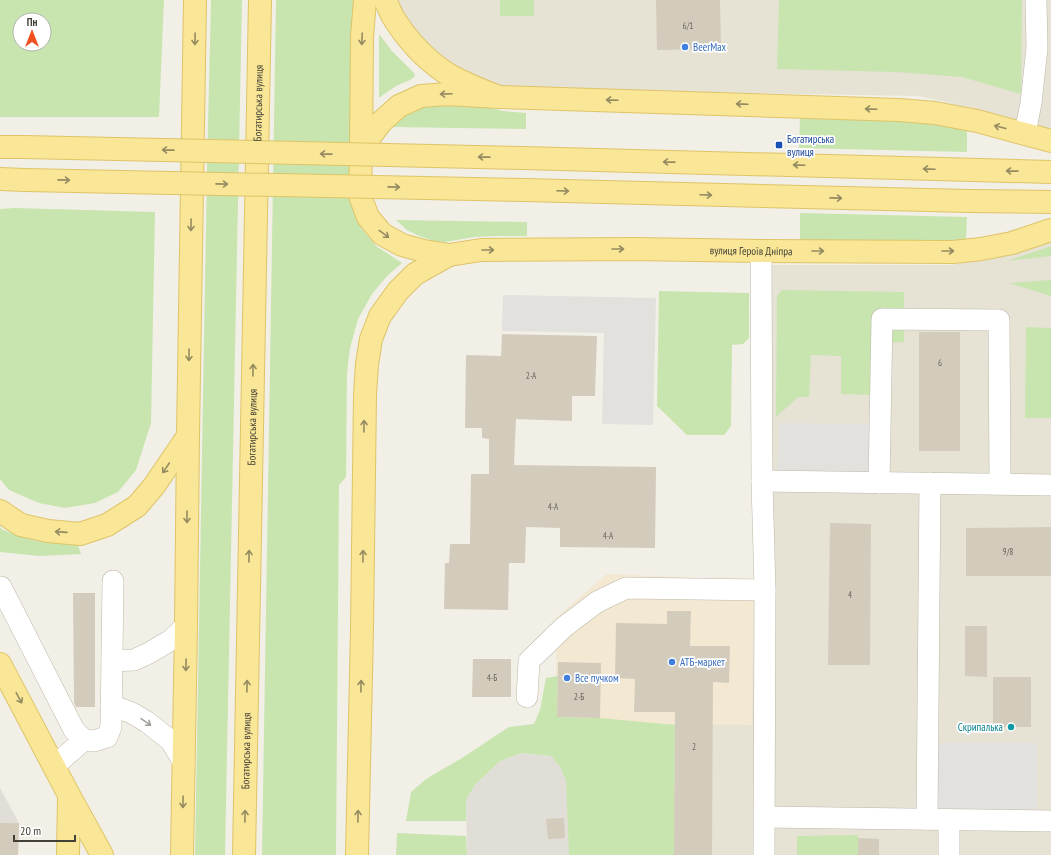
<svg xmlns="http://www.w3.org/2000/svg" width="1051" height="855" font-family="'PT Sans Narrow',sans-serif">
	<rect width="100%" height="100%" fill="#f2efe6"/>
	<g fill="#e6e2d4">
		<path d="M 393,0 L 1051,0 L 1051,129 L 981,110 L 919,96 L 507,89 L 474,80 L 420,42 Z"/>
		<path d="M 1051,240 L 1051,855 L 569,855 L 551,756 L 754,579 L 754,265 L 951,265 L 1018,252 Z"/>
	</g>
	<path fill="#f3e8d1" d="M 607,574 L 725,579 L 754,579 L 752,725 L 556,723 L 556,618 Z"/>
	<g fill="#e1ded7">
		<path d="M 521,753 L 551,756 L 561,768 L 566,781 L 569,855 L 467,855 L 466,800 L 475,785 L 500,761 Z"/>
		<path d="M 0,772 L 0,788 L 19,823 L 18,855 L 0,855 Z"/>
	</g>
	<g fill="#c8e5b0" fill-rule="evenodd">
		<path d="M 0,0 L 164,0 L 159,117 L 0,117 ZM 20,20 L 44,20 L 44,44 L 20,44 Z"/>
		<path d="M 211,0 L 242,0 L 225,855 L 195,855 L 207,169 Z"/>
		<path d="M 276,0 L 354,0 L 351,198 L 361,228 L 376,246 L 402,263 L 387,276 L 372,294 L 358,319 L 350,348 L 347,373 L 346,477 L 339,485 L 336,855 L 262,855 Z"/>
		<rect x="500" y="0" width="34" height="16"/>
		<path d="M 779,0 L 1022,0 L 1021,94 L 962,77 L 896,72 L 777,69 Z"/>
		<path d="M 379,34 L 392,51 L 414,73 L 415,76 C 411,81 404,82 398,85 C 391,89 385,93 379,98 Z"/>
		<path d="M 469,103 L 503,111 L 526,113 L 526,129 L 391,127 L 418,104 Z"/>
		<path d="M 800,119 L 897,120 L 942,125 L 967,129 L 967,152 L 799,148 Z"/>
		<path d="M 15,208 L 155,212 L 151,423 L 136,470 L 118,492 L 95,503 L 65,508 L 39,503 L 9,490 L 0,479 L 0,209 Z"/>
		<path d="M 800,213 L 967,217 L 966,240 L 942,243 L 800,243 Z"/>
		<path d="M 396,220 L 527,222 L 527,236 L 496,236 L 474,237 L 445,242 L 434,241 L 419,236 L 407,230 Z"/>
		<path d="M 1051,246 L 1051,256 L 1007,261 Z"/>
		<path d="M 1051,280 L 1051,296 L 1009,283 Z"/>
		<path d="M 782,290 L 904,292 L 904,342 L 875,343 L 875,395 L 841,394 L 841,356 L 811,355 L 809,397 L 798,397 L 776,417 L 777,296 Z"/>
		<path d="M 659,291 L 749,293 L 749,338 L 743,344 L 732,345 L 731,426 L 724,435 L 687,435 L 657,406 Z"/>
		<path d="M 1026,327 L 1051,328 L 1051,418 L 1025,418 Z"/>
		<path d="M 0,527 L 3,530 L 36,541 L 78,545 L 81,554 L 40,556 L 0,552 Z"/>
		<path d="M 558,676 L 557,717 L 600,718 L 675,725 L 674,855 L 569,855 L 566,781 L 561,768 L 551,756 L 521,753 L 500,761 L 475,785 L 466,800 L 466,821 L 406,821 L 411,792 L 426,779 L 462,758 L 509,727 L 534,724 L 540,710 L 546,678 Z"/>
		<path d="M 397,833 L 466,836 L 467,855 L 396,855 Z"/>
		<path d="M 858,835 L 858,855 L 797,855 L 797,836 Z"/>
	</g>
	<g fill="#e3e1de">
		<path d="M 503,295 L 656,298 L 653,425 L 602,424 L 604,333 L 502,331 Z"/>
		<path d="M 779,423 L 871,424 L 870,475 L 778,474 Z"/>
		<rect x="932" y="743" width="105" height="66"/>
	</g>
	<g fill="#d3ccbc">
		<path d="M 656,0 L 720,0 L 721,49 L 657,50 Z"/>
		<rect x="919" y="332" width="41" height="119"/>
		<path d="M 502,334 L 597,336 L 595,396 L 572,396 L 572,421 L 516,419 L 514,465 L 656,467 L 655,548 L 560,547 L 560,528 L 526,527 L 525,563 L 509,563 L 508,610 L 444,609 L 445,563 L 449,563 L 450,544 L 470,544 L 471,474 L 489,474 L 489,439 L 482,438 L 482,428 L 465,428 L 466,355 L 501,356 Z"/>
		<path d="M 830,523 L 871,524 L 870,665 L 828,665 Z"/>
		<path d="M 1051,527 L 1051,576 L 966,576 L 966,528 Z"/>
		<path d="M 73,593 L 95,593 L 95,707 L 76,707 L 74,703 Z"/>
		<path d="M 667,611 L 691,611 L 690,646 L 730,646 L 729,683 L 713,682 L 712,855 L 674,855 L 675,712 L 634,712 L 635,679 L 615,678 L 616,623 L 667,624 Z"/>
		<path d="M 965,626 L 987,626 L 987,677 L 965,676 Z"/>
		<path d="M 473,659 L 511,659 L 511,697 L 472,697 Z"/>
		<path d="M 558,662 L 601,663 L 600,718 L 557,717 Z"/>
		<rect x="993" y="677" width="38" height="50"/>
		<path d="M 564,818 L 565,838 L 548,839 L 546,819 Z"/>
		<path d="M 0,823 L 19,823 L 18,855 L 0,855 Z"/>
		<path d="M 858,838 L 879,839 L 879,855 L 858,855 Z"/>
	</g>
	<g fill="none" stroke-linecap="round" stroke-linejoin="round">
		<g stroke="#bdb8a9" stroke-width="22">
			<g id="minor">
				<path d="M 1025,133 L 1031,103 L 1037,48 L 1036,0"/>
				<path d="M 761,251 L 762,481 L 765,590 L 764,855"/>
				<path d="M 762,481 L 1051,485"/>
				<path d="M 879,483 L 882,319 L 999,320 L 1000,484"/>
				<path d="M 1,587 L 74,730 L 84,740 L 94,741 L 107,737 L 111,727 L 113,581"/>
				<path d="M 112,661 L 134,660 L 149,653 L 171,640 L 186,626"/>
				<path d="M 527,697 L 529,661 L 564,627 L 597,602 L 626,588 L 765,590"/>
				<path d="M 111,705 L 132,713 L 147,722 L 171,741 L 184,763"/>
				<path d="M 54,766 L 84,740"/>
				<path d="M 765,817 L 1051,821"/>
				<path d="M 927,819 L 930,483"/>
				<path d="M 949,855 L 949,820"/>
			</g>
		</g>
		<g stroke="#dec468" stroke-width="24">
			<g id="major">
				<path d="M 385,0 C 388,6 390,11 393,17 C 406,38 425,59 446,73 C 462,83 481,90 499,97 L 899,110 L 935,113 L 977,121 L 1051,141"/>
				<path id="s1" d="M 499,97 L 447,94 L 421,96 L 399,106 L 381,122 L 361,149 L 360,196 L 368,217 L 382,234 L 402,245 L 424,251 L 449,255 L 481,250 L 634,249 L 761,251 L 953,252 L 981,249 L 1012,243 L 1051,230"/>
				<path d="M 0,147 L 24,147"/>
				<path d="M 361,149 L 362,37 L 365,0"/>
				<path d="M 523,158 L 1051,172"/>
				<path d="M 0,179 L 25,180"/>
				<path d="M 524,190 L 969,201 L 1051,202"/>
				<path d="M 0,511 L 21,525 L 48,531 L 80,534 L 107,525 L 137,506 L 154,486 L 188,436"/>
				<path d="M 0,664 L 69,795 L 102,855"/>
				<path d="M 68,855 L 69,797"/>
				<path d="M 182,855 L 186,626 L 188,436 L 195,0"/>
				<path id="s2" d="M 244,855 L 260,0"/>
				<path d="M 357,855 L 362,629 L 365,395 L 367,364 L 371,339 L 380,316 L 398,291 L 415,274 L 449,255"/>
			</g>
		</g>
		<use href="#minor" stroke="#fff" stroke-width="21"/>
		<use href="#major" stroke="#f9e697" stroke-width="22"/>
		<g stroke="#dec468" stroke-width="24" stroke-linecap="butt">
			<g id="major-bridge">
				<path d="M 24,147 L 523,158"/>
				<path d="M 25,180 L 524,190"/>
			</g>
		</g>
		<use href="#major-bridge" stroke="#f9e697" stroke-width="22"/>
	</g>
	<defs><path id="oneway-shaft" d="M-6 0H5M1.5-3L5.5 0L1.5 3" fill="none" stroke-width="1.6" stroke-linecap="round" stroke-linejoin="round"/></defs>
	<g stroke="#958b61">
		<use href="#oneway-shaft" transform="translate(195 39) rotate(91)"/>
		<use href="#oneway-shaft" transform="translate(362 39) rotate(92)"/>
		<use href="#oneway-shaft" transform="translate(446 94) rotate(178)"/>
		<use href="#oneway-shaft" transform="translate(612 100) rotate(-178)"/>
		<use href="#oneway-shaft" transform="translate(742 104) rotate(-178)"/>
		<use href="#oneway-shaft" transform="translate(871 109) rotate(-178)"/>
		<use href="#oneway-shaft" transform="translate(1000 127) rotate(-166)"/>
		<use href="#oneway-shaft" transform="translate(168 150) rotate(-179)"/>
		<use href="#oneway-shaft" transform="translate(326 154) rotate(-179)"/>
		<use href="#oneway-shaft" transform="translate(484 157) rotate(-179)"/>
		<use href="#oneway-shaft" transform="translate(669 162) rotate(-179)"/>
		<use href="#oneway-shaft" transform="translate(799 165) rotate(-178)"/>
		<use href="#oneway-shaft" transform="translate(929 169) rotate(-178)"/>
		<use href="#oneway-shaft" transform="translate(1012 171) rotate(-179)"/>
		<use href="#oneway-shaft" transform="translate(64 180) rotate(1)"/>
		<use href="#oneway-shaft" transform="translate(222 184) rotate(1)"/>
		<use href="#oneway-shaft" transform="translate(394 187) rotate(1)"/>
		<use href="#oneway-shaft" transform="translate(563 191) rotate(2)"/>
		<use href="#oneway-shaft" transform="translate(706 195) rotate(2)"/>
		<use href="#oneway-shaft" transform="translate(836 198) rotate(1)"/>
		<use href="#oneway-shaft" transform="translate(191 225) rotate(91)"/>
		<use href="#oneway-shaft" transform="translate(384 234) rotate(36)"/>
		<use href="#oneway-shaft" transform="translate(618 249)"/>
		<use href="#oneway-shaft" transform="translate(488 250)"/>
		<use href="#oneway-shaft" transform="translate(818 251)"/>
		<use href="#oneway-shaft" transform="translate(948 251)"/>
		<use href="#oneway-shaft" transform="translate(189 355) rotate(91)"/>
		<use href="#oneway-shaft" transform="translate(253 370) rotate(-89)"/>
		<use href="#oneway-shaft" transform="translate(364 426) rotate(-89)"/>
		<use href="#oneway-shaft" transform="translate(166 468) rotate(124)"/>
		<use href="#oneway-shaft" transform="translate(187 517) rotate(90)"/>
		<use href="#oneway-shaft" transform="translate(61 532) rotate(-176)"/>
		<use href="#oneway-shaft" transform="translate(249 556) rotate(-89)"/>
		<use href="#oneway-shaft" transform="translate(363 556) rotate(-89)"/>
		<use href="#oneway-shaft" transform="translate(186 665) rotate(91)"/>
		<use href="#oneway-shaft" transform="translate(247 686) rotate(-89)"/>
		<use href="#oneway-shaft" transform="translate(361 686) rotate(-89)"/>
		<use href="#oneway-shaft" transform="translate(19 698) rotate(62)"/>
		<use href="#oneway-shaft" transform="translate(183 802) rotate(91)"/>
		<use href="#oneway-shaft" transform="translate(245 816) rotate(-89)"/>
		<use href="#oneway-shaft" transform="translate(358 816) rotate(-89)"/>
	</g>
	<use stroke="#a2a09a" href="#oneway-shaft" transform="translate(146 722) rotate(35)"/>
	<g fill="#3f7fe0" stroke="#fff" stroke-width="1.5">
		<circle cx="685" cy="47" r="4"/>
		<circle cx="672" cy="662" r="4"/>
		<circle cx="567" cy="678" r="4"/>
	</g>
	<rect fill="#1a4fb4" stroke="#fff" stroke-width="1.5" x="775" y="141" width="8" height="8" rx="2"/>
	<circle fill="#0f9aa8" stroke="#fff" stroke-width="1.5" cx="1011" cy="727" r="4"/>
	<g text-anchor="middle" stroke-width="3.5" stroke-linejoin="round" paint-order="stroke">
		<g font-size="9" fill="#686357">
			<text x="688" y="29">6/1</text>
			<text x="940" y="366">6</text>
			<text x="531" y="379">2-А</text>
			<text x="553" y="510">4-А</text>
			<text x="608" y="539">4-А</text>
			<text x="1008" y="555">9/8</text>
			<text x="850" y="598">4</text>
			<text x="492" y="681">4-Б</text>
			<text x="579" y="700">2-Б</text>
			<text x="694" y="750">2</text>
		</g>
		<g font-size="11" fill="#366cbe" stroke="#fff" text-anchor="start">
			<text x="693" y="51">BeerMax</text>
			<text x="680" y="666">АТБ-маркет</text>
			<text x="575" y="682">Все пучком</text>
		</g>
		<g font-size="11" fill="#444035" stroke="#fff">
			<text dy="4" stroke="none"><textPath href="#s2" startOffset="752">Богатирська вулиця</textPath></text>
			<text dy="4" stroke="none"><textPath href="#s1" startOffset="625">вулиця Героїв Дніпра</textPath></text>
			<text dy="4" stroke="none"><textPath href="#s2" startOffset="428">Богатирська вулиця</textPath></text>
			<text dy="4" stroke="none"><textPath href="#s2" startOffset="104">Богатирська вулиця</textPath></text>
		</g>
		<g font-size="11" fill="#164399" stroke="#fff" text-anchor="start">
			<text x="787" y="143">Богатирська<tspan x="787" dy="13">вулиця</tspan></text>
		</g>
		<g font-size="11" fill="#0d838f" stroke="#fff" text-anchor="end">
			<text x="1003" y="731">Скрипалька</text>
		</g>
	</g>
	<g transform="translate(32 32)"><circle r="19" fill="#ffffff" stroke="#b4b3ae"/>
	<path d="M0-3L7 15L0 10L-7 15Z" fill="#f0501f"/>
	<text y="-6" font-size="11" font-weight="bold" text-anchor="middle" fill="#444035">Пн</text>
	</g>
	<path d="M14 835v6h61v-6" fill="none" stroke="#444035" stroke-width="2"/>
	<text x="20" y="835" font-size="12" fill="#444035" stroke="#ffffff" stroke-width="3" paint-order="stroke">20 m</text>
</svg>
